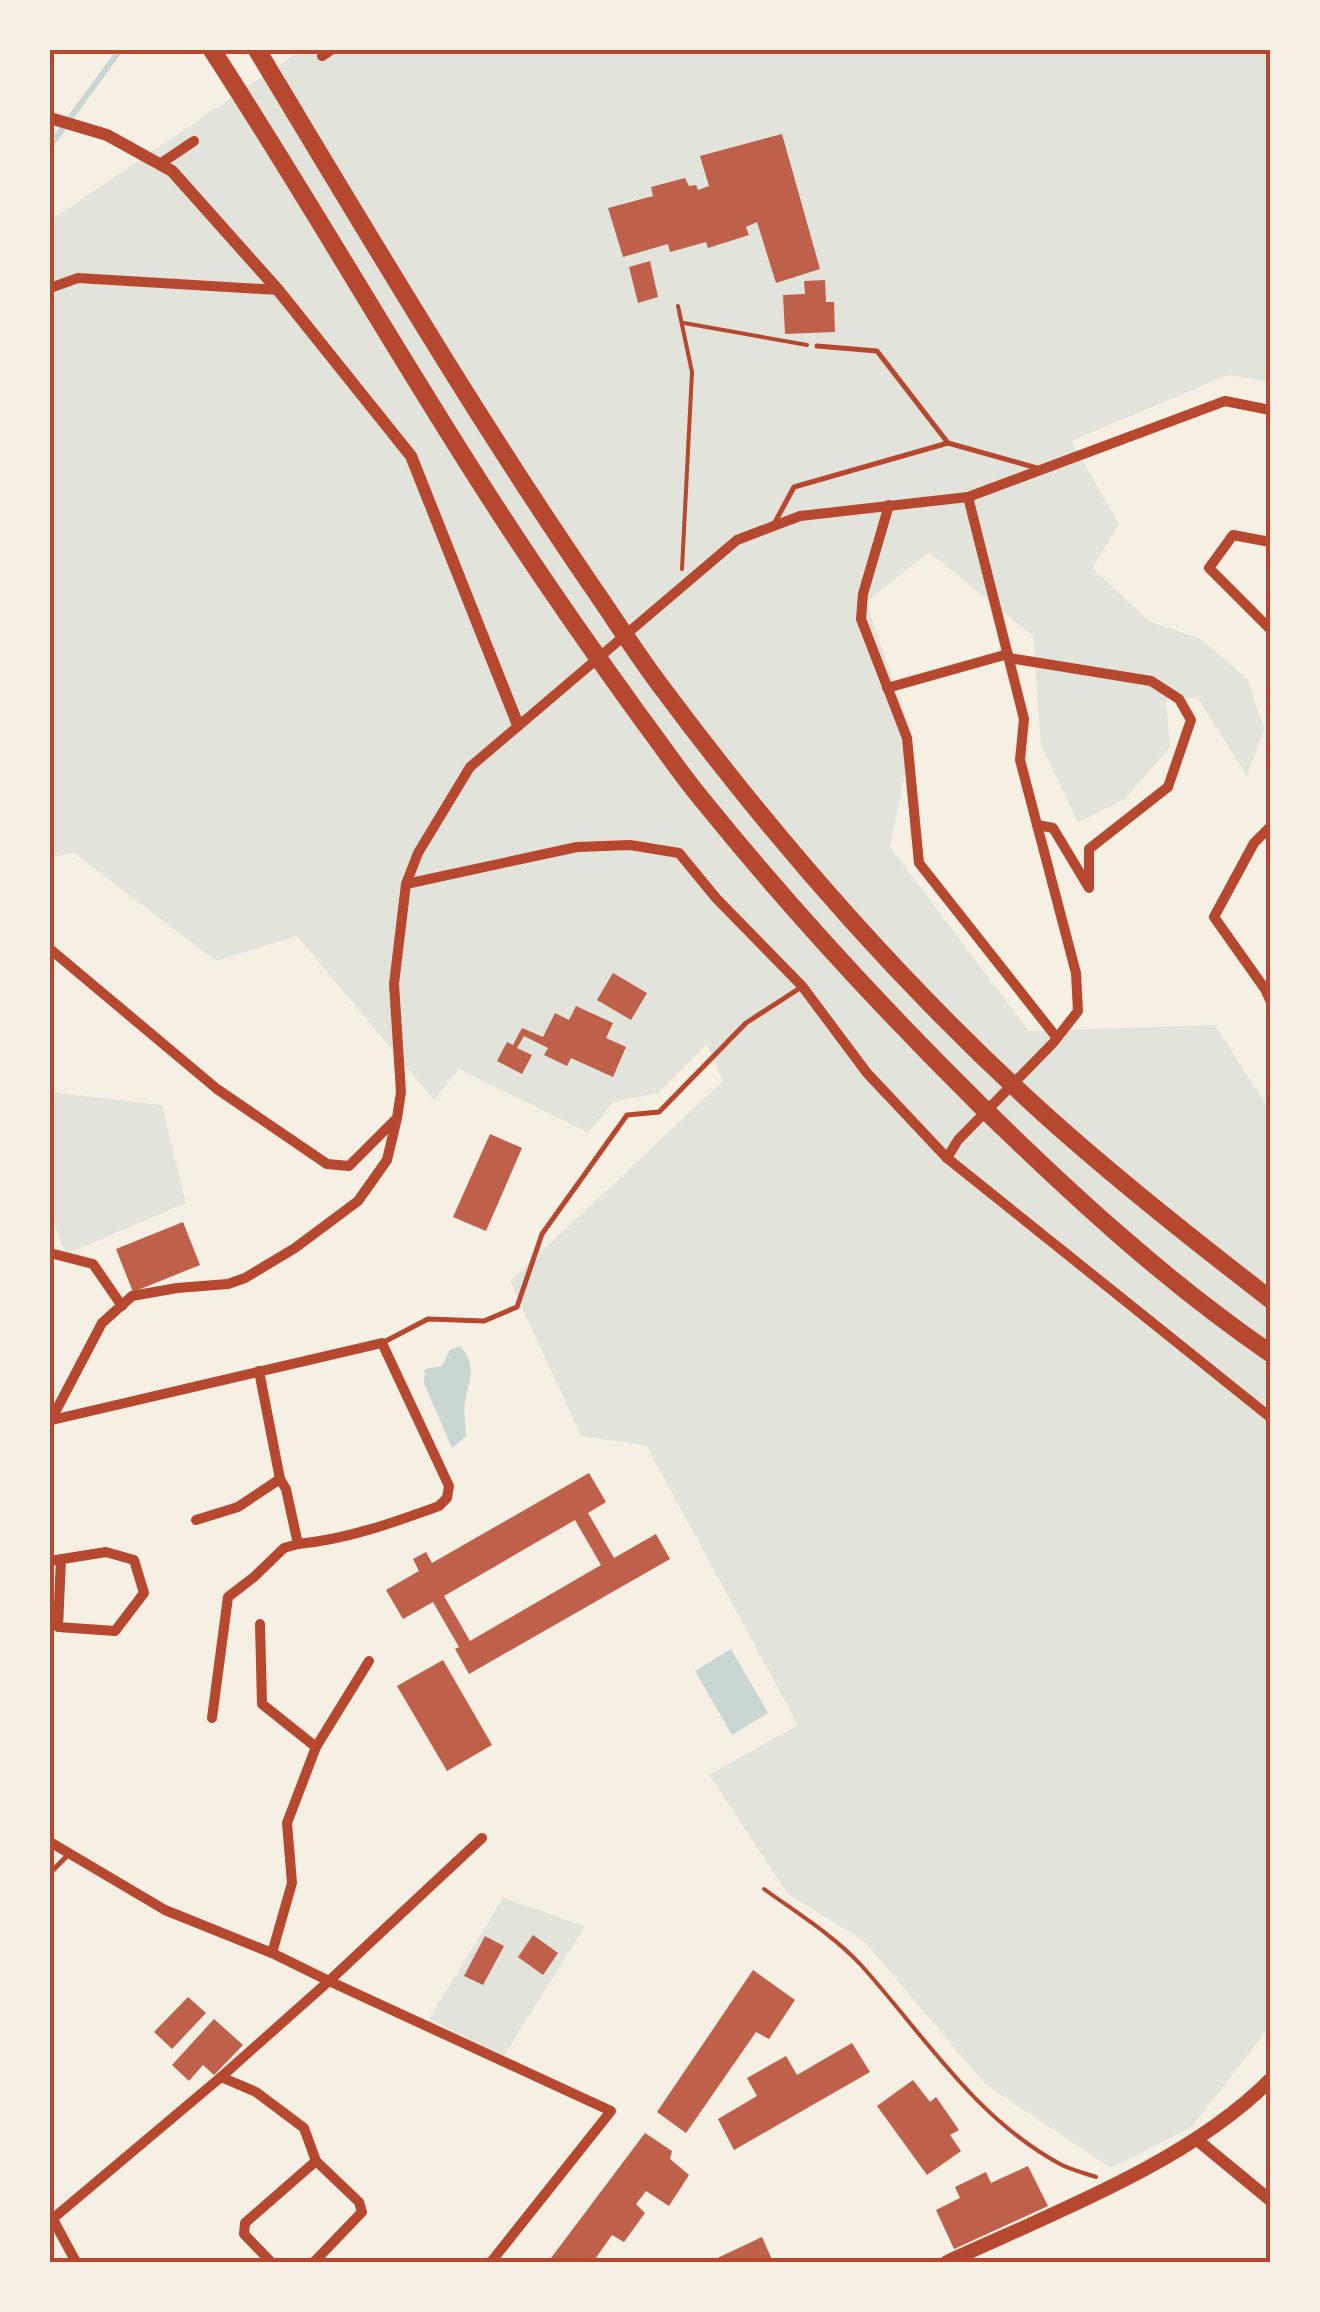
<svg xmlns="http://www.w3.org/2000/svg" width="1320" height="2312" font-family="Roboto,sans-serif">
	<rect width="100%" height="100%" fill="#f6efe4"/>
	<g fill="#e2e4dc">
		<path d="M 301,50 L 1270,50 L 1270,382 L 1228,375 L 1071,441 L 1119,524 L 1092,568 L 1149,621 L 1201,639 L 1248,680 L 1264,729 L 1247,776 L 1197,697 L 1166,700 L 1170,747 L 1125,799 L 1078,822 L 1041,745 L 1033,636 L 929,552 L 866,602 L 913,736 L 890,847 L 1029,1031 L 1215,1025 L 1270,1111 L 1270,2026 L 1192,2127 L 1111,2168 L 986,2085 L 864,1941 L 788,1894 L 709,1775 L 798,1725 L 646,1445 L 581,1436 L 510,1281 L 723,1081 L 707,1044 L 658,1093 L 613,1102 L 588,1133 L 459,1069 L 434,1100 L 297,936 L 216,961 L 74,853 L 50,857 L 50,221 Z"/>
		<path d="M 50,1092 L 162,1105 L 186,1203 L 66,1254 L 50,1215 Z"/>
		<path d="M 503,1898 L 585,1926 L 503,2057 L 429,2019 Z"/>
	</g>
	<g fill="#c9d6d2">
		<path d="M 460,1346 C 478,1367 469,1379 465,1402 C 463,1413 466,1425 466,1436 L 452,1448 L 424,1383 L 425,1369 L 442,1366 L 450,1350 Z"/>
		<path d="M 731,1649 L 768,1713 L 732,1735 L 695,1671 Z"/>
	</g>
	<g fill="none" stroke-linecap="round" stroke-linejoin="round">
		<path stroke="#c9d6d2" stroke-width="6" d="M 50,154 L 52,143 L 120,50"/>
	</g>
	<g fill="#bf614a" fill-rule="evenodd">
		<path d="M 782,134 L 820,269 L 776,283 L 757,222 L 746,227 L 749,235 L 708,248 L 706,242 L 670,252 L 668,244 L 623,257 L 608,208 L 653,196 L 651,187 L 685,178 L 689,186 L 696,185 L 698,190 L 709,186 L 700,156 Z"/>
		<path d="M 650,261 L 658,297 L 638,303 L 629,267 Z"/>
		<path d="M 825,280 L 826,302 L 834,302 L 835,332 L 785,334 L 783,295 L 805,294 L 804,281 Z"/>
		<path d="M 613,973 L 647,993 L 631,1020 L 597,1000 Z"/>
		<path d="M 576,1006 L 613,1023 L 606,1038 L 626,1047 L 613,1077 L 571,1058 L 567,1066 L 544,1055 L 548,1048 L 524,1036 L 517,1048 L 532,1055 L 522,1074 L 497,1061 L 507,1042 L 513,1045 L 522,1028 L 543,1037 L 555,1013 L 569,1020 Z"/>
		<path d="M 490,1134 L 522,1148 L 486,1231 L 453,1217 Z"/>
		<path d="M 183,1222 L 200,1265 L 133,1292 L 116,1249 Z"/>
		<path d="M 589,1473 L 606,1502 L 588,1513 L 614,1558 L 656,1534 L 670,1559 L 469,1674 L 455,1649 L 459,1647 L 433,1602 L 403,1619 L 386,1590 L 419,1571 L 413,1559 L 426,1552 L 432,1563 ZM 575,1520 L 601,1565 L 470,1641 L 444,1596 Z"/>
		<path d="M 443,1660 L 492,1745 L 447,1771 L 397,1686 Z"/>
		<path d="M 533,1935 L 558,1953 L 543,1975 L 518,1957 Z"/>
		<path d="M 485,1936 L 504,1946 L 483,1985 L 464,1976 Z"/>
		<path d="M 753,1970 L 795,2000 L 769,2039 L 756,2032 L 686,2133 L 657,2112 Z"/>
		<path d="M 188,1997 L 206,2013 L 172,2049 L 154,2032 Z"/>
		<path d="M 214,2019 L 243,2045 L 214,2075 L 203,2065 L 189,2081 L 172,2065 Z"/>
		<path d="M 852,2043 L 870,2072 L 734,2150 L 718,2119 L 757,2096 L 747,2078 L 786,2056 L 797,2075 Z"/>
		<path d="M 913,2080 L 930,2102 L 936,2097 L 959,2130 L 950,2135 L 961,2151 L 927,2175 L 877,2106 Z"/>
		<path d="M 645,2133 L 672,2151 L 670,2159 L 689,2175 L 669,2206 L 646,2191 L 636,2204 L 645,2213 L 624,2242 L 612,2235 L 593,2262 L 548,2262 Z"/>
		<path d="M 1028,2166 L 1048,2206 L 954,2249 L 936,2210 L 960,2198 L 955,2187 L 986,2172 L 991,2183 Z"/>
		<path d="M 762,2237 L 773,2262 L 709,2262 Z"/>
	</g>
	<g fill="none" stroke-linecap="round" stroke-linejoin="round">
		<g stroke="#b5482f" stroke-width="4">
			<path d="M 678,306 L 692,372 L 682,569"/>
			<path d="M 684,323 L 807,345"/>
			<path d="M 764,1889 C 797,1913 833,1935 861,1965 C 924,2035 975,2118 1060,2164 C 1071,2170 1085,2173 1096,2177"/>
		</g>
		<g stroke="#b5482f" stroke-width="5">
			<path d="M 948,443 L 1037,468"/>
			<path d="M 774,524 L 794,487 L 948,443 L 877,351 L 817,346"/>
			<path d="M 382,1343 L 428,1319 L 484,1321 L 517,1307 L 542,1234 L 627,1115 L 659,1112 L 746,1023 L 800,988"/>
			<path d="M 50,1873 L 69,1854"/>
		</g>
		<g stroke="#b5482f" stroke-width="10">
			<path d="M 322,56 L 331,50"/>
			<path d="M 160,164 L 194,141"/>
			<path d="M 50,288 L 78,278 L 278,290"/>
			<path d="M 968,497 L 1024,719 L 1020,760 L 1076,973 L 1078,1011 L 1053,1043 L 958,1140 L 947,1158 L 1270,1417"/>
			<path d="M 889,505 L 863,594 L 861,619 L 907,738 L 919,863 L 1057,1038"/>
			<path d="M 1270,542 L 1233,535 L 1209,568 L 1270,629"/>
			<path d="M 1009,658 L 1151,681 L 1179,699 L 1191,720 L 1168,787 L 1089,849 L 1089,888 L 1053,828 L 1037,825"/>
			<path d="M 887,688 L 1008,654"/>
			<path d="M 1270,827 L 1254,843 L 1214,917 L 1265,989 L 1270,1000"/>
			<path d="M 406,884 L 577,847 L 630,845 L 679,853 L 716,898 L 802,986 L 867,1073 L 947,1158"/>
			<path d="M 50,949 L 217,1089 L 327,1164 L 349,1166 L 395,1120"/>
			<path d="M 50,1253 L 93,1264 L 122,1306"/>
			<path d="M 52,1420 L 382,1343 L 449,1486 L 447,1498 L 439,1506 C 392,1523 348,1539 298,1544"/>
			<path d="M 50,1422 L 102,1323 L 132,1296 L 177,1288 L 228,1284 L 245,1278 L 295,1248 L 358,1201 L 387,1160 L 397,1118 L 401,1092 L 394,984 L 406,884 L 418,853 L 470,767 L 737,540 L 800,516 L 968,497 L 1225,401 L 1270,410"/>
			<path d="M 196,1520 L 238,1507 L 280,1479"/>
			<path d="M 50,1561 L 106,1552 L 134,1560 L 144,1593 L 115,1631 L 58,1627 L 61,1559"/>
			<path d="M 260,1624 L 262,1704 L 316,1747 L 369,1661"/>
			<path d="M 212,1718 L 228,1597 L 254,1577 L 284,1548 L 298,1544 L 286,1489 L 280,1479 L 259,1371"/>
			<path d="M 50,1842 L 165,1910 L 272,1953 L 329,1981 L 611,2111 L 491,2262"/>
			<path d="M 272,1953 L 292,1883 L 287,1823 L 316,1747"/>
			<path d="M 221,2077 L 256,2092 L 304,2128 L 316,2161 L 359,2202 L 362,2212 L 314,2262"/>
			<path d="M 50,2214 L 76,2262"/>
			<path d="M 50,2221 L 221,2077 L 329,1981 L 482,1838"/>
			<path d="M 271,2262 L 244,2234 L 245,2223 L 316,2161"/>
		</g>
		<g stroke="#b5482f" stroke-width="12">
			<path d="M 50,118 L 107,135 L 172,171 L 278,290 L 411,456 L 518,725"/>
			<path d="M 1196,2139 L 1270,2200"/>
		</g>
		<path stroke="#b5482f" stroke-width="14" d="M 947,2262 C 1051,2214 1189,2162 1270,2080"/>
		<g stroke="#b5482f" stroke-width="18">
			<path d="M 212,50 C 311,202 400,360 499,512 C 545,583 594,653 644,722 C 663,747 680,773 700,797 C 787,905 881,1007 980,1105 C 1071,1194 1165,1281 1270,1353"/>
			<path d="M 257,50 C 365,229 471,409 589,582 C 614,618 637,655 663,689 C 776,841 903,986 1043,1113 C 1116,1179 1192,1239 1270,1299"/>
		</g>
	</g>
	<rect width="1320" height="2312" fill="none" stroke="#f6efe4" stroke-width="105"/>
	<rect x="52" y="52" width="1216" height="2208" fill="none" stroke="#b5482f" stroke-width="4"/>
</svg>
